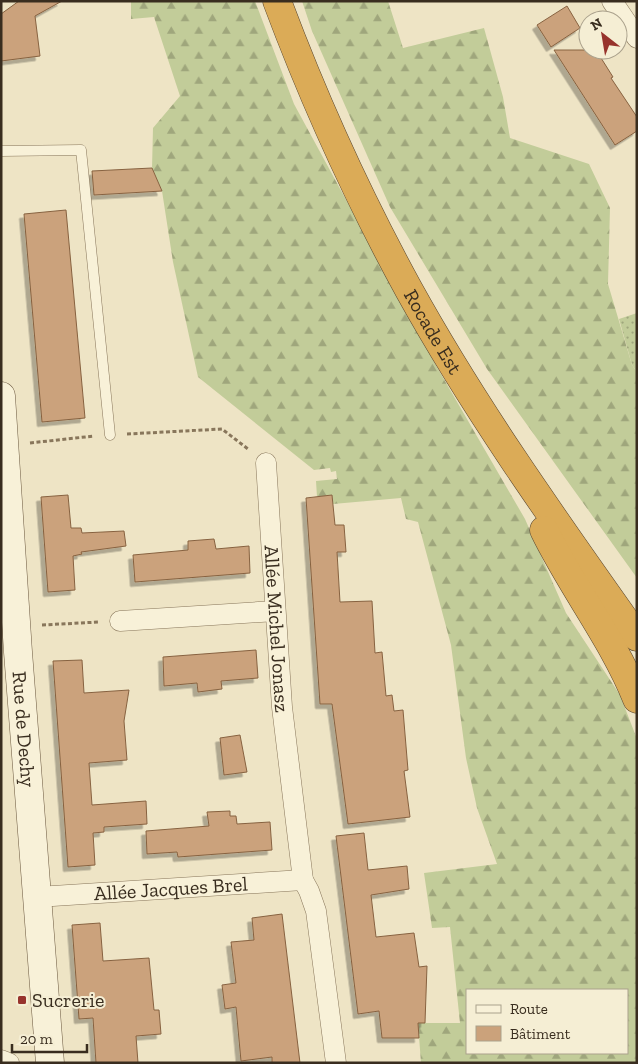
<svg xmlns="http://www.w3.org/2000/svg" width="638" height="1064" font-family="'Zilla Slab',serif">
	<defs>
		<pattern id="grass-dots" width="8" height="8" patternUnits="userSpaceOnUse" patternTransform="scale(1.25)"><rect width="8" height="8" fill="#c2cc99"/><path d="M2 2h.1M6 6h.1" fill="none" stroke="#9fa67c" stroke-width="1.8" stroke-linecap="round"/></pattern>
		<pattern id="forest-firs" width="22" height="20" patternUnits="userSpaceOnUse" patternTransform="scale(1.25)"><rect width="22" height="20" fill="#c2cc99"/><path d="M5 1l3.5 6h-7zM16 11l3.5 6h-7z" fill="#9fa67c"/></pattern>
		<filter id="shadow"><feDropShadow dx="-4.5" dy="4.5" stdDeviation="0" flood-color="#0004"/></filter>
	</defs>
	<rect width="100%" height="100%" fill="#eee4c5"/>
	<path fill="url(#grass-dots)" d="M 637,313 L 637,372 L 632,365 L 619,319 Z"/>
	<g fill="url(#forest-firs)" fill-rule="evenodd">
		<path d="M 131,1 L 255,1 L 294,104 L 438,369 L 525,519 L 566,613 L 620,695 L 637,739 L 637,1063 L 421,1063 L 418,1023 L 460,1023 L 450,927 L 432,928 L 424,873 L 497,864 L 477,808 L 466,758 L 451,645 L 418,522 L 406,519 L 401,498 L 333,504 L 332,496 L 317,497 L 316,481 L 337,479 L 336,471 L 331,472 L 330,468 L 314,470 L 198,377 L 173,262 L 162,191 L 152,168 L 153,128 L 180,96 L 154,17 L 131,19 ZM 467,990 L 627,990 L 627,1053 L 467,1053 Z"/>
		<path d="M 302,1 L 388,1 L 403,48 L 484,28 L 503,97 L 510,138 L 589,164 L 610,208 L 608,284 L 632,365 L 637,372 L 637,578 L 487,369 L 390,207 L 312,31 Z"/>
	</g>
	<g fill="#cba27b" stroke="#876241" filter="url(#shadow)">
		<path d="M 19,1 L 62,1 L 35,16 L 40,56 L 1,61 L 1,14 Z"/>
		<path d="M 567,6 L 580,28 L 551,47 L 537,25 Z"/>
		<path d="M 554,50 L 596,50 L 613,77 L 611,78 L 637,117 L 637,131 L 615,145 Z"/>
		<path d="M 152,168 L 162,191 L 94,195 L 92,171 Z"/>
		<path d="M 66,210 L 85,418 L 42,422 L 24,214 Z"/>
		<path d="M 68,495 L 71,528 L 81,528 L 82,533 L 124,531 L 126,546 L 81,552 L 82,554 L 73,556 L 75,590 L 48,592 L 41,497 Z"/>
		<path d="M 332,495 L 335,525 L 344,525 L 346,552 L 337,552 L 340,602 L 372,601 L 375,653 L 382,652 L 386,696 L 392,695 L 394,711 L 403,710 L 408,770 L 404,771 L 410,817 L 348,824 L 332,704 L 320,704 L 306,498 Z"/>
		<path d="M 214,539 L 216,549 L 249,546 L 250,573 L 135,582 L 133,555 L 188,550 L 188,541 Z"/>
		<path d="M 256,650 L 258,678 L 221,681 L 222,689 L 198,692 L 197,683 L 164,686 L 163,657 Z"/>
		<path d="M 82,660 L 84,693 L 129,690 L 124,721 L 127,760 L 89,763 L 92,805 L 146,801 L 147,824 L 104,827 L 104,832 L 93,833 L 95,865 L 68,867 L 53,661 Z"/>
		<path d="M 240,735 L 247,772 L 224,775 L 220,738 Z"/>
		<path d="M 230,811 L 230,816 L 236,816 L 237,824 L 270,822 L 272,850 L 178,857 L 177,852 L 147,854 L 146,831 L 209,826 L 207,812 Z"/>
		<path d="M 364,833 L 368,870 L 407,866 L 409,889 L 371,895 L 376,937 L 414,933 L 419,967 L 427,966 L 425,1023 L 418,1023 L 419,1038 L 382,1038 L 379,1011 L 358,1014 L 336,836 Z"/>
		<path d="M 282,914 L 300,1063 L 272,1063 L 272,1057 L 241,1061 L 236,1007 L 225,1009 L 222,985 L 236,983 L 231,942 L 254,940 L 252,918 Z"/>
		<path d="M 100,923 L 103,961 L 149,958 L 154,1010 L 159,1010 L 161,1034 L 136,1036 L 138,1063 L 96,1063 L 93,1018 L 79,1019 L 72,925 Z"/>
	</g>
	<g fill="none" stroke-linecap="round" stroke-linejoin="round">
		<g stroke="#88765b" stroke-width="11">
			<path id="lane" d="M 1,151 L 81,150 L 110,435"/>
		</g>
		<g stroke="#88765b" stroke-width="21">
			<g id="street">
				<path d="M 612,1 L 637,38"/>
				<path id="s1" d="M 266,463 L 282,707 L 303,880 L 309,891 L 316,911 L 336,1063"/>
				<path d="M 120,621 L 275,611"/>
				<path id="s2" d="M 37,897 L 303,880"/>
				<path d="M 1,1060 L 9,1063"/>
			</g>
		</g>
		<g stroke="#6a573e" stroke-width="29">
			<g id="secondary">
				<path id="s3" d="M 1,396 L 18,652 L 50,1063"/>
			</g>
		</g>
		<g stroke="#56442f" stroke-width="29">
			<g id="highway">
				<path id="s4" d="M 277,1 C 314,100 358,197 409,290 C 476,411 557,524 637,637"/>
				<path d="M 544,530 C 572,588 613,639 637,699"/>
			</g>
		</g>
		<g stroke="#88765b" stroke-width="3" stroke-dasharray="4 2.5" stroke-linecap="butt">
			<path d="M 127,434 L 222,429 L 248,449"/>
			<path d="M 30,443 L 94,436"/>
			<path d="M 42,625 L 99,622"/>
		</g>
		<use href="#lane" stroke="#f8f1d8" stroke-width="10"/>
		<use href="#street" stroke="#f8f1d8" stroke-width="20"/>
		<use href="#secondary" stroke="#f8f1d8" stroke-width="28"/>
		<use href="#highway" stroke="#dbab57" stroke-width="28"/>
	</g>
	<rect fill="#97332c" stroke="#f5eed4" stroke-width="2" x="17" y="995" width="10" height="10" rx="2.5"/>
	<g text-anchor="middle" stroke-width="4" stroke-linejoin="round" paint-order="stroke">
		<g font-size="20" fill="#392d1f" stroke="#f5eed4">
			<text dy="7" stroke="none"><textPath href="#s4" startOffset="366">Rocade Est</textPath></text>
			<text dy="7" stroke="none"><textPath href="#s1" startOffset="166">Allée Michel Jonasz</textPath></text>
			<text dy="7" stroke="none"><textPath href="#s3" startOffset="334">Rue de Dechy</textPath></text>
			<text dy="7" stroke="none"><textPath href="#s2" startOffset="134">Allée Jacques Brel</textPath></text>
		</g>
		<g font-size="20" fill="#392d1f" stroke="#f5eed4" text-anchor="start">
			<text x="32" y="1007">Sucrerie</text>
		</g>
	</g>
	<rect width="638" height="1064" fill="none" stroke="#392d1f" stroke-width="5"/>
	<rect x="466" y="989" width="162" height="65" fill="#f5eed4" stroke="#aaa18c"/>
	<rect x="476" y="1005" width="25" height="8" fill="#f8f1d8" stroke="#aaa18c"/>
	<text x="510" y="1014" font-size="15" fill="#392d1f">Route</text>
	<rect x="476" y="1026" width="25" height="15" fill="#cba27b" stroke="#aaa18c"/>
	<text x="510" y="1039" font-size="15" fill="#392d1f">Bâtiment</text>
	<g transform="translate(603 35) rotate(329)"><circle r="24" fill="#f5eed4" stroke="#aaa18c"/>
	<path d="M0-4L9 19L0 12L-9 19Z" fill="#97332c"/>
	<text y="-8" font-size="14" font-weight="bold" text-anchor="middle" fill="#392d1f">N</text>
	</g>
	<path d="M12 1044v8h75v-8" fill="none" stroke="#392d1f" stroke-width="2.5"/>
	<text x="20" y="1044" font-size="15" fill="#392d1f" stroke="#f5eed4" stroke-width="4" paint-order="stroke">20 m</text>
</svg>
